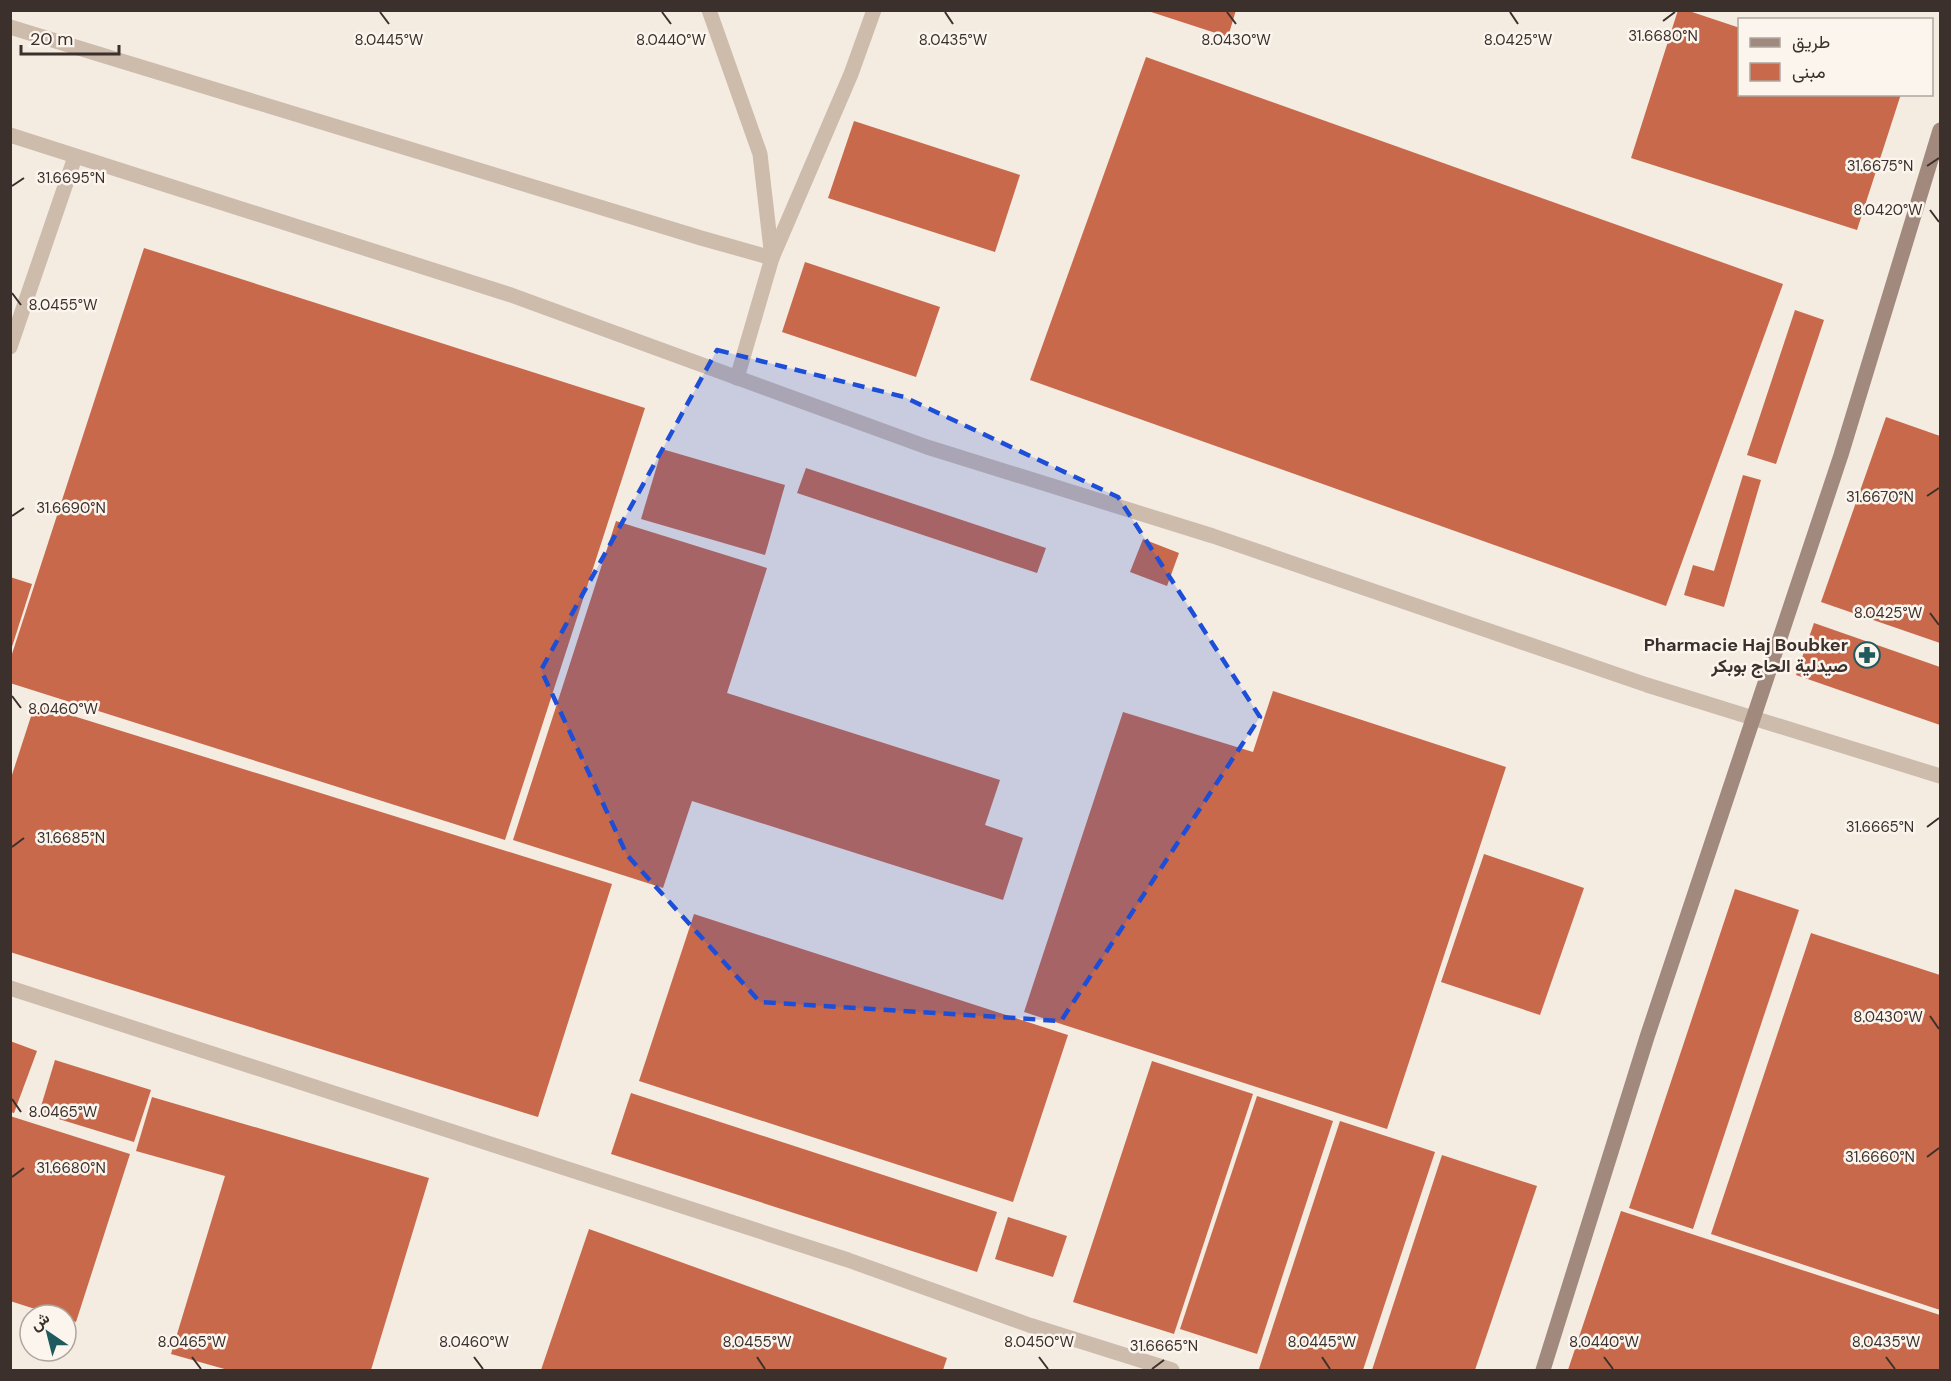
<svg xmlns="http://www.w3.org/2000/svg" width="1951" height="1381" font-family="'DM Sans',Vazirmatn,sans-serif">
	<rect width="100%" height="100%" fill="#f4ebe1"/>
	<g fill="#c8694b">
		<path d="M 1145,10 L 1236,10 L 1228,37 Z"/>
		<path d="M 1678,10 L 1686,10 L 1740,28 L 1740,94 L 1901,94 L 1857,230 L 1631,158 Z"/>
		<path d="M 1146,57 L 1783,284 L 1666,606 L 1030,380 Z"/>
		<path d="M 854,121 L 1020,175 L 995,252 L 828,198 Z"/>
		<path d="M 144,248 L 645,408 L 505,840 L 10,683 L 10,660 Z"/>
		<path d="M 805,262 L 940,307 L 916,377 L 782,332 Z"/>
		<path d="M 1795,310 L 1824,320 L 1776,464 L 1747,455 Z"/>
		<path d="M 1886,417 L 1940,436 L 1940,643 L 1821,602 Z"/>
		<path d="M 662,449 L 785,485 L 765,555 L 641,519 Z"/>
		<path d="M 806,468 L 1046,548 L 1037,573 L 797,493 Z"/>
		<path d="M 1743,475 L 1761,480 L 1724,607 L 1684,595 L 1693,565 L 1714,571 Z"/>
		<path d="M 616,521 L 767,568 L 727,693 L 1000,780 L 985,825 L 1023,838 L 1003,900 L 692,801 L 663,888 L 513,840 Z"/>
		<path d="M 1143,539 L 1179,553 L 1167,586 L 1130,572 Z"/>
		<path d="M 10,577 L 32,584 L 11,650 L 10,650 Z"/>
		<path d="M 1814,623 L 1940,667 L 1940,725 L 1796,675 Z"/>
		<path d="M 1273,691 L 1506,767 L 1387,1129 L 1024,1012 L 1123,712 L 1253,752 Z"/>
		<path d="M 35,704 L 612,884 L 538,1117 L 10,952 L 10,781 Z"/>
		<path d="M 1484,854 L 1584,888 L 1540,1015 L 1441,982 Z"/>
		<path d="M 1735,889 L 1799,910 L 1693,1229 L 1629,1208 Z"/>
		<path d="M 694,914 L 1068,1035 L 1013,1202 L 639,1081 Z"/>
		<path d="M 1811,933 L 1940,975 L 1940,1310 L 1711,1234 Z"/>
		<path d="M 10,1041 L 37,1051 L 14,1113 L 10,1112 Z"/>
		<path d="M 55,1060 L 151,1090 L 134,1142 L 39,1113 Z"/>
		<path d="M 1152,1061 L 1253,1094 L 1174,1334 L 1073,1302 Z"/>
		<path d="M 631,1093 L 997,1212 L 977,1272 L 611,1154 Z"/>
		<path d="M 1257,1096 L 1333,1121 L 1257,1354 L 1180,1329 Z"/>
		<path d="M 152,1097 L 429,1178 L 371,1370 L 228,1370 L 171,1354 L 225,1176 L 136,1151 Z"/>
		<path d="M 10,1116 L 130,1154 L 76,1322 L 66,1319 L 66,1315 L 54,1315 L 10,1301 Z"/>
		<path d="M 1340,1121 L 1435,1152 L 1363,1370 L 1264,1370 L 1259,1369 Z"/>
		<path d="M 1442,1155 L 1537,1186 L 1475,1370 L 1372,1370 Z"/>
		<path d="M 1621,1211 L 1940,1315 L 1940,1370 L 1568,1370 Z"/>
		<path d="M 1008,1217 L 1067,1236 L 1053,1277 L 995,1259 Z"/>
		<path d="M 589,1229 L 947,1358 L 943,1370 L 541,1370 Z"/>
	</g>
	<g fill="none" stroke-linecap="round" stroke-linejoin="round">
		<g stroke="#cdbbac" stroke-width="15">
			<path d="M 10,27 L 701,238 L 772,258 L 760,154 L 709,10"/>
			<path d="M 10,347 L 75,157"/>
			<path d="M 737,378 L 772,258 L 851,74 L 874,10"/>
		</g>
		<g stroke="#cdbbac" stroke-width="15">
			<path d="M 10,135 L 511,295 L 927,447 L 1213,536 L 1647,685 L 1940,776"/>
			<path d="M 10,988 L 848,1260 L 1029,1325 L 1172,1370"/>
		</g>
		<path stroke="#a18a7d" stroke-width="15" d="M 1543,1370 L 1647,1037 L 1841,455 L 1940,130"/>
	</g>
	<path fill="#1d4ed8" fill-opacity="0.2" stroke="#1d4ed8" stroke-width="4.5" stroke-dasharray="12 8" stroke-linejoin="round" d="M 717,350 L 904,397 L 1118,497 L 1260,717 L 1061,1021 L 760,1002 L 627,855 L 541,670 Z"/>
	<path fill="none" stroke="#3b302b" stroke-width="2" d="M 380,12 L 389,24M 662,12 L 671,24M 945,12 L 953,24M 1227,12 L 1236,24M 1510,12 L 1518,24M 1663,21 L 1675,12M 1927,166 L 1939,158M 12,186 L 24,178M 1930,210 L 1939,222M 12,293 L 21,305M 1927,496 L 1939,488M 12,516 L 24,508M 1930,613 L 1939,625M 12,696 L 21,708M 1927,827 L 1939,818M 12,847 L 24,838M 1930,1016 L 1939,1029M 12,1099 L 21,1112M 1927,1157 L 1939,1148M 12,1177 L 24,1168M 192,1357 L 201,1369M 474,1357 L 483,1369M 757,1357 L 765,1369M 1039,1357 L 1048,1369M 1322,1357 L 1330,1369M 1604,1357 L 1613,1369M 1886,1357 L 1895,1369M 1152,1369 L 1164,1360"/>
	<defs>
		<g id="pharmacy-ring" transform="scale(1.35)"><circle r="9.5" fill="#fbf5ee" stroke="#1f5a5e" stroke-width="1.5"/><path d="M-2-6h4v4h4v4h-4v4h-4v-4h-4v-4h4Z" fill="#1f5a5e"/></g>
	</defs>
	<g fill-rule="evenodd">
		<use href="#pharmacy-ring" x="1867" y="655"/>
	</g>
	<g text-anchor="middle" stroke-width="5" stroke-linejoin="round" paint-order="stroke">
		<g font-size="18" font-weight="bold" fill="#3b302b" stroke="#fbf5ee" text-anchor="end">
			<text x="1848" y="651">Pharmacie Haj Boubker<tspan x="1848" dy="21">صيدلية الحاج بوبكر</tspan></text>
		</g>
	</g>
	<g font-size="15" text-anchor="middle" fill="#3b302b" stroke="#fbf5ee" stroke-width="5" stroke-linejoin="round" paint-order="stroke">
		<text x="1663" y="41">31.6680°N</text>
		<text x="1236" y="45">8.0430°W</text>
		<text x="389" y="45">8.0445°W</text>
		<text x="671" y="45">8.0440°W</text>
		<text x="953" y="45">8.0435°W</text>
		<text x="1518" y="45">8.0425°W</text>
		<text x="1880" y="171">31.6675°N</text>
		<text x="71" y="183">31.6695°N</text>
		<text x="1888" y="215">8.0420°W</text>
		<text x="63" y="310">8.0455°W</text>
		<text x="1880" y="502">31.6670°N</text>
		<text x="71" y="513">31.6690°N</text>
		<text x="1888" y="618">8.0425°W</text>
		<text x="63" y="714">8.0460°W</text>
		<text x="1880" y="832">31.6665°N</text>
		<text x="71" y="843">31.6685°N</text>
		<text x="1888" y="1022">8.0430°W</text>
		<text x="63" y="1117">8.0465°W</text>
		<text x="1880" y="1162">31.6660°N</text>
		<text x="71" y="1173">31.6680°N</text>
		<text x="192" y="1347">8.0465°W</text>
		<text x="474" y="1347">8.0460°W</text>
		<text x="757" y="1347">8.0455°W</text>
		<text x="1039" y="1347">8.0450°W</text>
		<text x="1322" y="1347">8.0445°W</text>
		<text x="1604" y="1347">8.0440°W</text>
		<text x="1886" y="1347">8.0435°W</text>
		<text x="1164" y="1351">31.6665°N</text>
	</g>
	<rect width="1951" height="1381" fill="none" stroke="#3b302b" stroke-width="24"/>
	<rect x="1738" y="18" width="195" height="78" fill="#fbf5ee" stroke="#aea6a0" stroke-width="1.5"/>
	<rect x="1750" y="38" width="30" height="9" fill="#a18a7d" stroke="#aea6a0" stroke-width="1.5"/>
	<text x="1792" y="48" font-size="18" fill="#3b302b">طريق</text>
	<rect x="1750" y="63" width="30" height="18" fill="#c8694b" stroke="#aea6a0" stroke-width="1.5"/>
	<text x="1792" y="78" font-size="18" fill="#3b302b">مبنى</text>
	<g transform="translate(48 1333) rotate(325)"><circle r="28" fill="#fbf5ee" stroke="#aea6a0" stroke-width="1.5"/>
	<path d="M0-4.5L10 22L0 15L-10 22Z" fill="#1f5a5e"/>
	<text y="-9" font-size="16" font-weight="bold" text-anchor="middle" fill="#3b302b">ش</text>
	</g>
	<path d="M21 45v9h98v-9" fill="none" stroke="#3b302b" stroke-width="3"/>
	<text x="30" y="45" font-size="18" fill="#3b302b" stroke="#fbf5ee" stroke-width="4.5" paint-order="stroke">20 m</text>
</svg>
